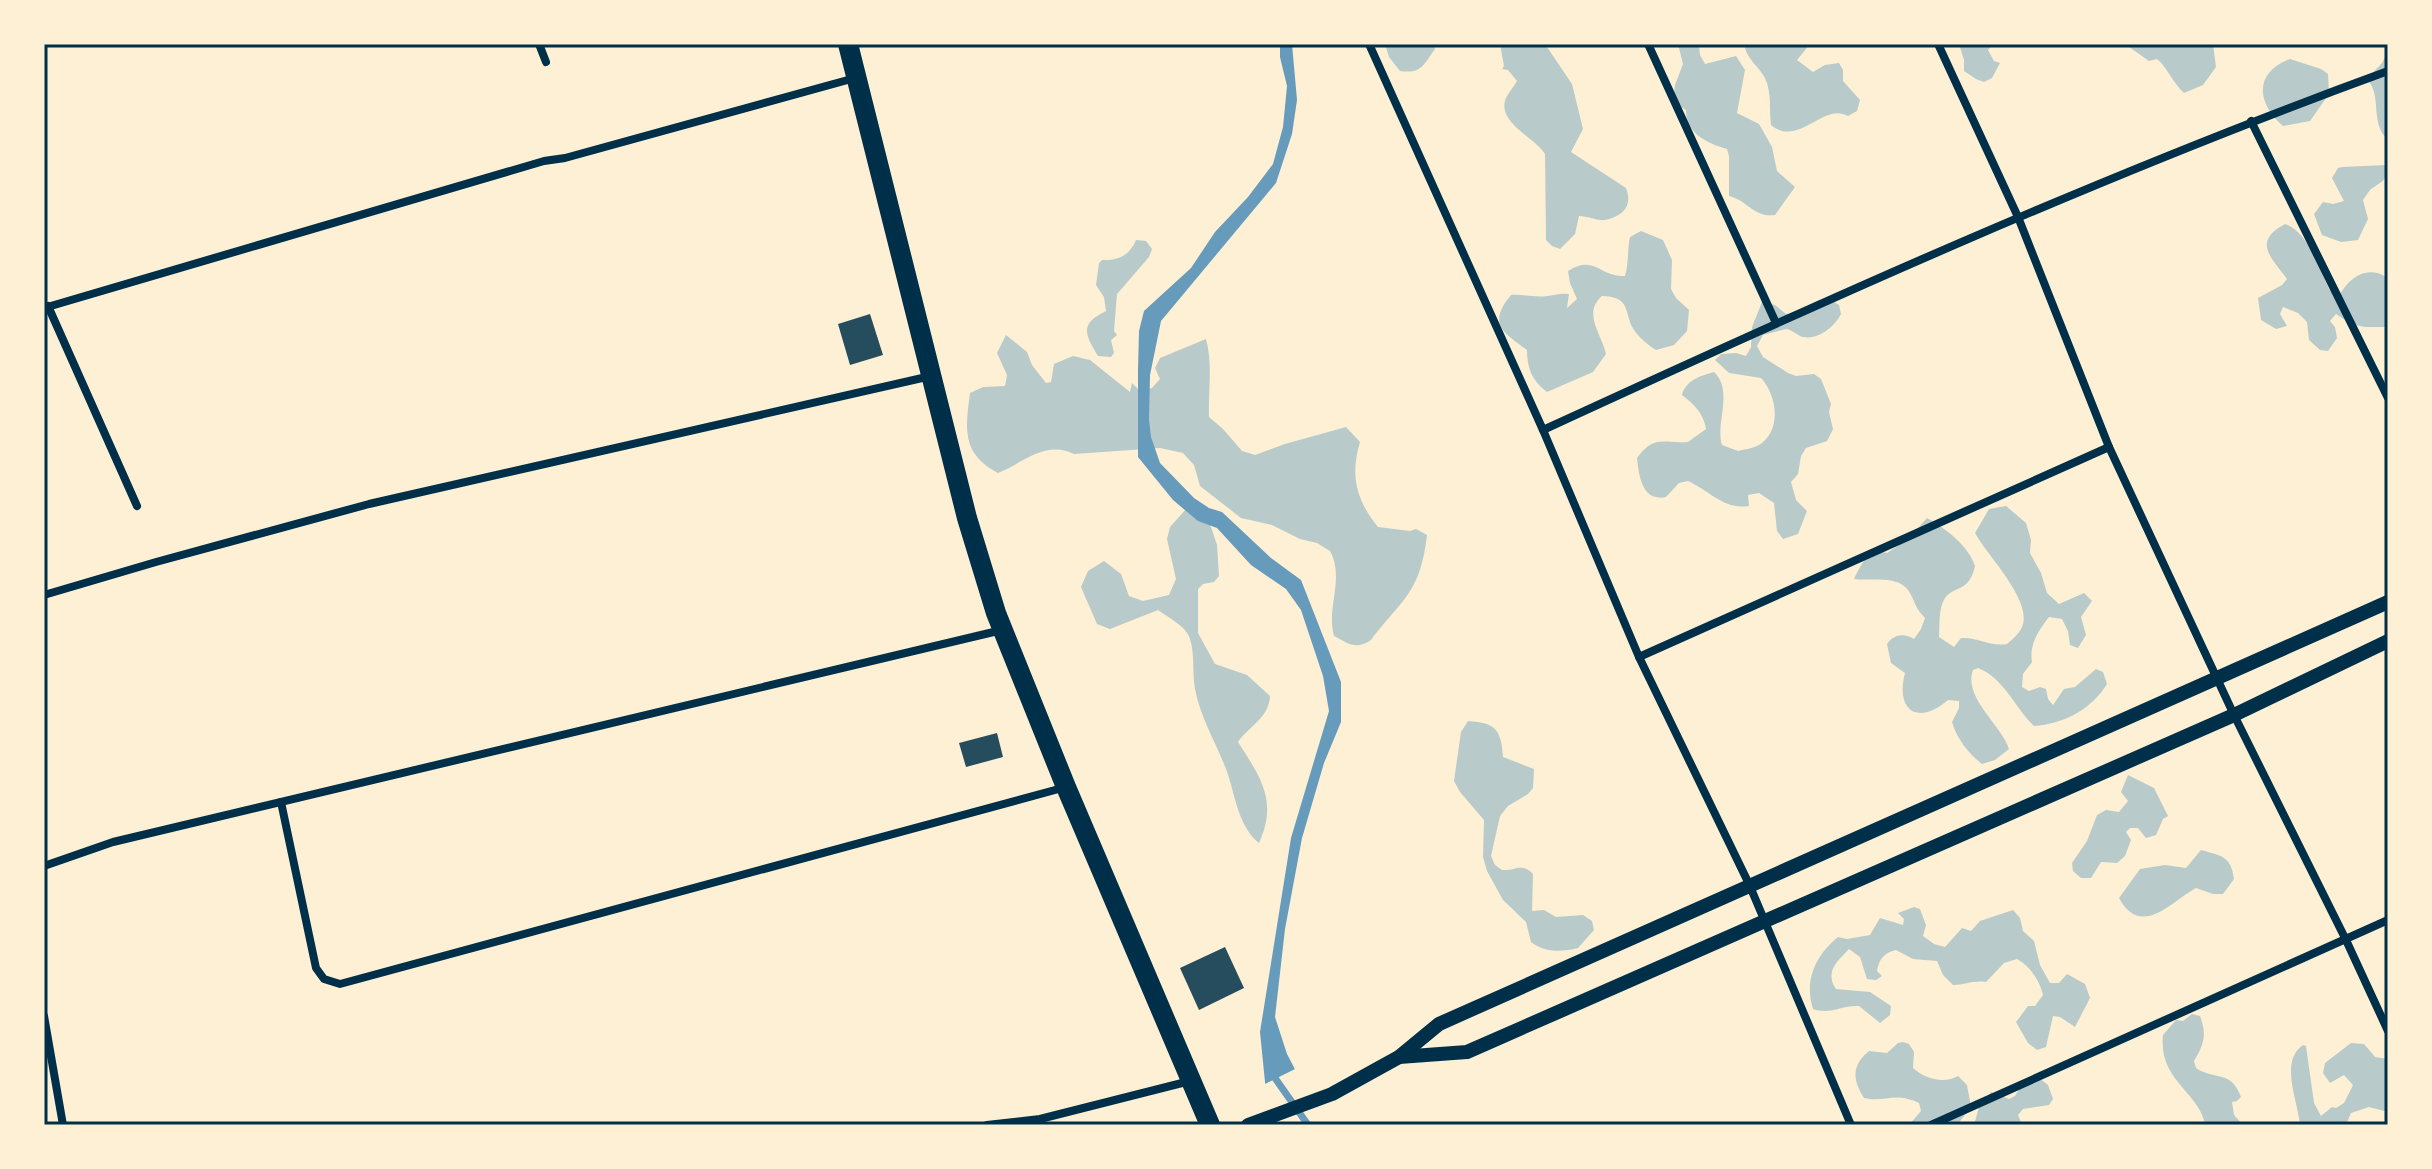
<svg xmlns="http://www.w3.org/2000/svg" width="2432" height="1169" font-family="'DM Sans',sans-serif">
	<rect width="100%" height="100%" fill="#fdf0d5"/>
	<g fill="#b9caca">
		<path d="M 1385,44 L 1434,44 L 1435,49 C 1423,65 1422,74 1400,71 L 1389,57 Z"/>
		<path d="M 1500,44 L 1545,44 L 1572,84 L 1583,129 L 1571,152 L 1626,188 C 1633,206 1623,216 1605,220 C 1597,221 1588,216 1579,216 L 1575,234 L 1560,249 L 1552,246 L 1546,240 L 1545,154 C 1533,136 1496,122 1506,98 C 1509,92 1514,86 1517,81 L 1508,70 L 1502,69 L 1504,66 Z"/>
		<path d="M 1678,44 L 1699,44 L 1700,55 L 1705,64 L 1736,56 L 1745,70 L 1737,113 L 1759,124 L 1772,147 L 1777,171 L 1795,187 L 1775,215 C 1754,218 1747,200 1729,196 L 1729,156 L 1727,149 C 1706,143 1686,133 1686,110 L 1673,102 L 1675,85 L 1683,64 Z"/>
		<path d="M 1744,44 L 1810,44 L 1797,60 L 1813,72 L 1825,65 L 1839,63 L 1843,70 L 1843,81 L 1860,100 L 1857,111 L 1848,116 C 1823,102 1799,148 1771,125 C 1769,110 1772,93 1765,78 C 1758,65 1747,60 1744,44 Z"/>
		<path d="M 1959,44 L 1993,44 L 1988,50 L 1994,61 L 2000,63 L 1992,78 L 1984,82 L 1976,79 L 1964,71 L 1964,60 Z"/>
		<path d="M 2125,44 L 2213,44 L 2216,67 L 2203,85 L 2184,93 C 2173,83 2167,67 2157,59 L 2149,61 Z"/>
		<path d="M 2388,51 L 2388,140 C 2369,122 2383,97 2367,79 L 2382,63 Z"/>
		<path d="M 2290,59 L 2321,69 L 2328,74 L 2329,94 L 2310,121 L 2283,126 C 2256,103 2254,72 2290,59 Z"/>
		<path d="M 2387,165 C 2388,182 2380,182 2370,190 L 2363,200 L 2368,219 L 2358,240 L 2341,242 L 2322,235 L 2314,214 L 2323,202 L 2333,204 L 2344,201 L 2332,178 L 2338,168 L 2342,167 Z"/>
		<path d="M 2285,224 C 2308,232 2318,267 2329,289 L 2335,294 L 2340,294 C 2351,276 2368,265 2388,278 L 2388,327 C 2363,327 2357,329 2336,314 L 2330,321 L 2335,327 L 2337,338 L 2328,351 L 2320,350 L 2309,340 L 2307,322 L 2298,313 L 2283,307 L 2280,314 L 2287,326 L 2276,329 L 2261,320 L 2258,298 L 2282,285 L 2287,279 C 2271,257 2252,242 2285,224 Z"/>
		<path d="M 1641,231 L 1663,240 L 1672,260 L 1671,289 L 1676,298 L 1689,310 L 1687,331 L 1674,345 L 1656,350 C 1645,343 1632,332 1629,319 C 1625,302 1622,297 1602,296 C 1582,313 1602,335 1606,354 L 1593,372 L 1547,392 C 1532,381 1527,368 1527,350 C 1503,332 1487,324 1511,295 C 1523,294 1536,298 1547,296 C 1556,295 1560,293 1569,294 L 1567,308 L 1577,299 L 1570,283 L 1568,271 C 1595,254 1599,277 1625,276 C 1629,263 1627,251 1630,237 Z"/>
		<path d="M 1136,240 L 1146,241 L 1152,249 L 1149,257 L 1117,294 L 1114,331 L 1117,335 L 1111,340 L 1114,353 L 1111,357 L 1098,356 C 1085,334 1079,324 1106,311 L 1104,297 L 1096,285 L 1099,263 L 1102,260 C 1118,261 1130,255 1136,240 Z"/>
		<path d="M 1819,300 L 1832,301 L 1839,305 L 1841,314 C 1835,326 1819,340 1803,337 C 1798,336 1793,330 1786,329 L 1763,335 L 1757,346 L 1763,357 L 1788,373 L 1796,376 L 1814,374 L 1821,379 L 1831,404 L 1829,412 L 1833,429 L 1827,441 L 1806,448 L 1801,456 L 1798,474 L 1791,482 L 1796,500 L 1807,511 L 1798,534 L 1783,539 L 1777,531 L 1774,503 L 1759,493 L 1748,495 L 1749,506 C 1724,510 1710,491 1688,481 L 1679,483 L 1666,497 C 1642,502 1639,476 1637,458 C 1655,434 1663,444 1688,442 L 1706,429 C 1704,414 1694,404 1682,395 C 1686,380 1700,376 1714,372 C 1734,391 1715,423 1722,445 L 1738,451 C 1746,449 1756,448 1762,443 C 1782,427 1776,394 1761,378 L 1729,373 L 1715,360 L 1721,354 L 1736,353 L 1746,356 L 1751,347 L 1752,327 L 1762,302 L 1775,305 L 1786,314 L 1797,313 Z"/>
		<path d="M 1006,335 L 1027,352 L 1032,365 L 1046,383 L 1051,382 L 1054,364 L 1073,356 L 1090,360 L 1130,392 L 1132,383 L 1140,391 L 1152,388 L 1160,379 L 1155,368 L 1160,358 L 1206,339 C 1213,365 1208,390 1209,417 L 1223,429 L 1242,451 L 1255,455 L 1285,444 L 1346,427 L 1360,442 C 1350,475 1356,500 1378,527 L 1410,531 L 1416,529 L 1427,535 C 1420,593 1404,597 1371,640 C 1356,650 1349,644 1334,636 C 1326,607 1345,579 1330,551 L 1317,543 L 1300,539 L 1272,525 L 1241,518 L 1200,486 L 1194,465 L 1183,453 L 1160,448 L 1074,454 C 1045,440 1023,463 998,473 C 962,454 965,430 970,393 L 983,387 L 1005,386 L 1007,375 L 997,353 Z"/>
		<path d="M 2006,506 L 2026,523 L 2031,540 L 2030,553 L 2041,573 L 2047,593 L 2059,604 L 2084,593 L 2092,601 L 2081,617 L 2086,635 L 2078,648 L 2070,645 L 2068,631 L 2062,619 L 2049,617 C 2038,631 2029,645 2032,662 L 2023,674 L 2022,687 L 2029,691 L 2040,687 L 2046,689 L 2048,699 L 2053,705 L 2064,689 L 2075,687 L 2096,669 L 2103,672 L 2107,684 C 2091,710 2063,724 2034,726 C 2014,707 2005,679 1978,668 L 1973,670 C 1963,698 2001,724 2009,749 L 1995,760 L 1982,764 C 1968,753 1957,739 1952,722 L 1959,708 L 1959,701 L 1948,700 C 1918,726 1895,711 1905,673 L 1891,663 L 1887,644 C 1894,634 1904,633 1914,639 L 1921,629 L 1925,618 C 1914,607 1915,600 1908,590 C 1898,575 1870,581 1854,579 C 1862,563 1867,550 1887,553 L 1908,539 L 1927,518 C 1946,529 1968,545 1975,566 C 1969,593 1955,585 1945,598 C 1938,609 1940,625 1939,637 L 1954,647 L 1961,638 C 1978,637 1990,647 2007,644 C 2014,638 2021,632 2023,624 C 2030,598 1987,555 1975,533 L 1989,509 Z"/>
		<path d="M 1187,508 L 1210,524 L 1217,545 L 1219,576 L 1214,582 L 1203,584 L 1198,589 L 1198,633 L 1215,664 L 1247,675 L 1270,696 C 1269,718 1249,726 1238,742 C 1261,778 1278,801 1259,843 C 1236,825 1235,789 1224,764 C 1214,739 1200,716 1195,689 C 1192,673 1195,654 1190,639 C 1186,626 1169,618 1158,610 L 1110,629 L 1097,624 L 1081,587 L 1088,571 L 1104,561 L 1121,574 L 1129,596 L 1143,601 L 1169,595 L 1176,579 L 1167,539 L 1170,527 Z"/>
		<path d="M 1468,721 C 1496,723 1501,729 1503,757 L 1534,769 L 1533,788 L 1528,794 L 1508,806 L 1500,816 L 1491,856 L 1495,865 L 1502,870 C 1516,871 1521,862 1533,874 L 1532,911 L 1544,910 L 1556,917 L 1583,915 L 1592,921 L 1594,930 L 1578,948 C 1562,952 1545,953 1531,942 L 1526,922 L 1503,900 L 1487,871 L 1483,857 L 1484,820 L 1460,792 L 1454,781 L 1461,732 Z"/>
		<path d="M 2128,775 L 2154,788 L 2168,816 L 2163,819 L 2156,835 L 2146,838 L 2138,828 L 2130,828 L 2126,832 L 2131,840 L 2125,856 L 2117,863 L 2101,862 L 2091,878 L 2081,878 L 2073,871 L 2072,863 L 2087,841 L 2097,815 L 2106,810 L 2119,812 L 2128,801 L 2121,792 Z"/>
		<path d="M 2201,850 C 2222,856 2231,856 2234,879 L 2223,894 L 2213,894 L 2196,888 C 2172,901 2141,939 2119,898 L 2140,869 L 2165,865 L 2186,868 Z"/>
		<path d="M 1914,907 L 1920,909 L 1926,925 L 1923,936 L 1934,944 L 1945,947 L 1962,928 L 1971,931 L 1980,921 L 2013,910 L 2020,918 L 2023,931 L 2034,941 L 2040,965 L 2050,983 L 2059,983 L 2067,974 L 2085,984 L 2090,998 L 2075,1027 L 2060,1017 L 2053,1016 L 2046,1047 L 2037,1050 L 2028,1043 L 2016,1022 L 2028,1006 L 2035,1006 L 2043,995 C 2040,981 2030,966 2017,959 L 2004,963 L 1986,982 C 1973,980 1965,985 1953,985 L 1943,975 L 1937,961 L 1913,959 L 1896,950 C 1884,953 1879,959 1877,971 L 1882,976 L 1876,980 L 1867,979 L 1860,957 L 1849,949 C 1838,961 1824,971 1836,989 L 1870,992 L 1891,1006 L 1890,1015 L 1880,1023 L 1859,1006 C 1841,1005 1831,1015 1813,1009 C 1804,981 1815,956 1838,937 L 1847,939 L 1870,935 L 1880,918 L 1903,925 L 1904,919 L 1898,913 Z"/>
		<path d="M 2192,1014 L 2200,1016 C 2207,1035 2204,1044 2194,1061 L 2196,1068 C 2215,1081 2231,1069 2241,1097 L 2237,1101 L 2232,1102 L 2234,1115 L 2243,1125 L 2205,1125 C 2200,1092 2158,1081 2163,1035 L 2176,1020 L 2183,1021 Z"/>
		<path d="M 1903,1042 L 1909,1044 L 1914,1052 L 1913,1068 C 1925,1079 1944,1084 1958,1076 L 1967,1085 L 1971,1107 L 1957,1125 L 1909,1125 L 1921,1111 L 1919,1103 C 1894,1091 1885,1103 1864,1098 C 1852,1079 1852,1065 1869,1051 L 1887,1053 L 1898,1043 Z"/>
		<path d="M 2351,1043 L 2364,1044 L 2375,1057 L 2388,1059 L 2388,1112 L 2369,1107 L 2351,1113 L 2346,1125 L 2300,1125 C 2298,1101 2279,1061 2303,1045 L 2306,1046 L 2314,1103 L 2321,1116 L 2332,1107 L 2336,1108 L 2344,1103 L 2353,1085 L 2344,1075 L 2330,1083 L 2323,1073 L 2325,1063 Z"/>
		<path d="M 2039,1078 L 2048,1085 L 2053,1099 L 2049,1105 L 2023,1109 L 2018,1115 L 2022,1125 L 1974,1125 L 1979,1107 L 1991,1092 L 2009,1099 L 2015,1096 L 2020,1088 Z"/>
	</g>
	<path fill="#669bbc" d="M 1280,44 L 1292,44 L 1297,100 L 1292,134 L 1276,183 L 1161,321 L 1150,375 L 1149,420 L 1151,437 L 1160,463 L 1194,498 L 1209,508 L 1222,512 L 1271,558 L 1301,580 L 1341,682 L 1341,722 L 1324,763 L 1302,838 L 1285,929 L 1275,1017 L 1287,1054 L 1298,1075 L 1266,1092 L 1260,1032 L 1291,838 L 1329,711 L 1323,676 L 1301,610 L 1286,589 L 1251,565 L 1217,528 L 1198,521 L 1173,500 L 1138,457 L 1138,370 L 1139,331 L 1144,311 L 1191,268 L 1215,232 L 1248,197 L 1273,164 L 1283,127 L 1287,86 L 1280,57 Z"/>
	<path fill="#fdf0d5" d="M 1299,1067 L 1302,1074 L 1301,1078 L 1268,1096 L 1263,1095 L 1261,1086 Z"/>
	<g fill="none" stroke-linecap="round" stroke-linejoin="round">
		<path stroke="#669bbc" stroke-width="7" d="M 1275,1078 L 1308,1125"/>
	</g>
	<g fill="#264d5e">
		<path d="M 870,314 L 883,355 L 850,365 L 838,324 Z"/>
		<path d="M 997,733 L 1003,757 L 966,767 L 959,743 Z"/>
		<path d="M 1225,947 L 1244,988 L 1199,1010 L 1180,968 Z"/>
	</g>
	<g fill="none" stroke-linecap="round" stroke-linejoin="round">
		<g stroke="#003049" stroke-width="8">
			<path d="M 539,44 L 546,62"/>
			<path d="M 1369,44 L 1543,430 L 1639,657 L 1749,884 L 1851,1125"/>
			<path d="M 1648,44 L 1776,323"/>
			<path d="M 1938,44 L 2018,217 L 2109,447 L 2234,715 L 2346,940 L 2388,1031"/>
			<path d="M 2251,121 L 2388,398"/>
			<path d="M 48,306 L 137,506"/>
			<path d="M 44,308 L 544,161 L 565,158 L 855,78"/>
			<path d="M 1543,430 C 1821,302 2100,176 2388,71"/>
			<path d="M 44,595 L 156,562 L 369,504 L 931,376"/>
			<path d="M 1639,657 L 2109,447"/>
			<path d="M 281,802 L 316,968 L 324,979 L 340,984 L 1066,787"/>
			<path d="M 44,866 L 113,842 L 1002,630"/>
			<path d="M 44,1016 L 63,1125"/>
			<path d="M 987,1125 L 1040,1119 L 1190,1081"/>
			<path d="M 1931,1125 L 2388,920"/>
		</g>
		<g stroke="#003049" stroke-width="14">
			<path d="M 1399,1057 L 1467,1052 L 2234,715 L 2388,641"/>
			<path d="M 1248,1125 L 1332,1094 L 1399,1057 L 1439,1024 L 2388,602"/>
		</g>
		<path stroke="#003049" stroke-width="20" d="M 848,44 L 967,518 L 996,613 L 1066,787 L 1210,1125"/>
	</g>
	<rect width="2432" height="1169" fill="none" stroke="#fdf0d5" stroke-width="92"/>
	<rect x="46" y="46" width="2340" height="1077" fill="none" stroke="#003049" stroke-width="3"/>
</svg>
